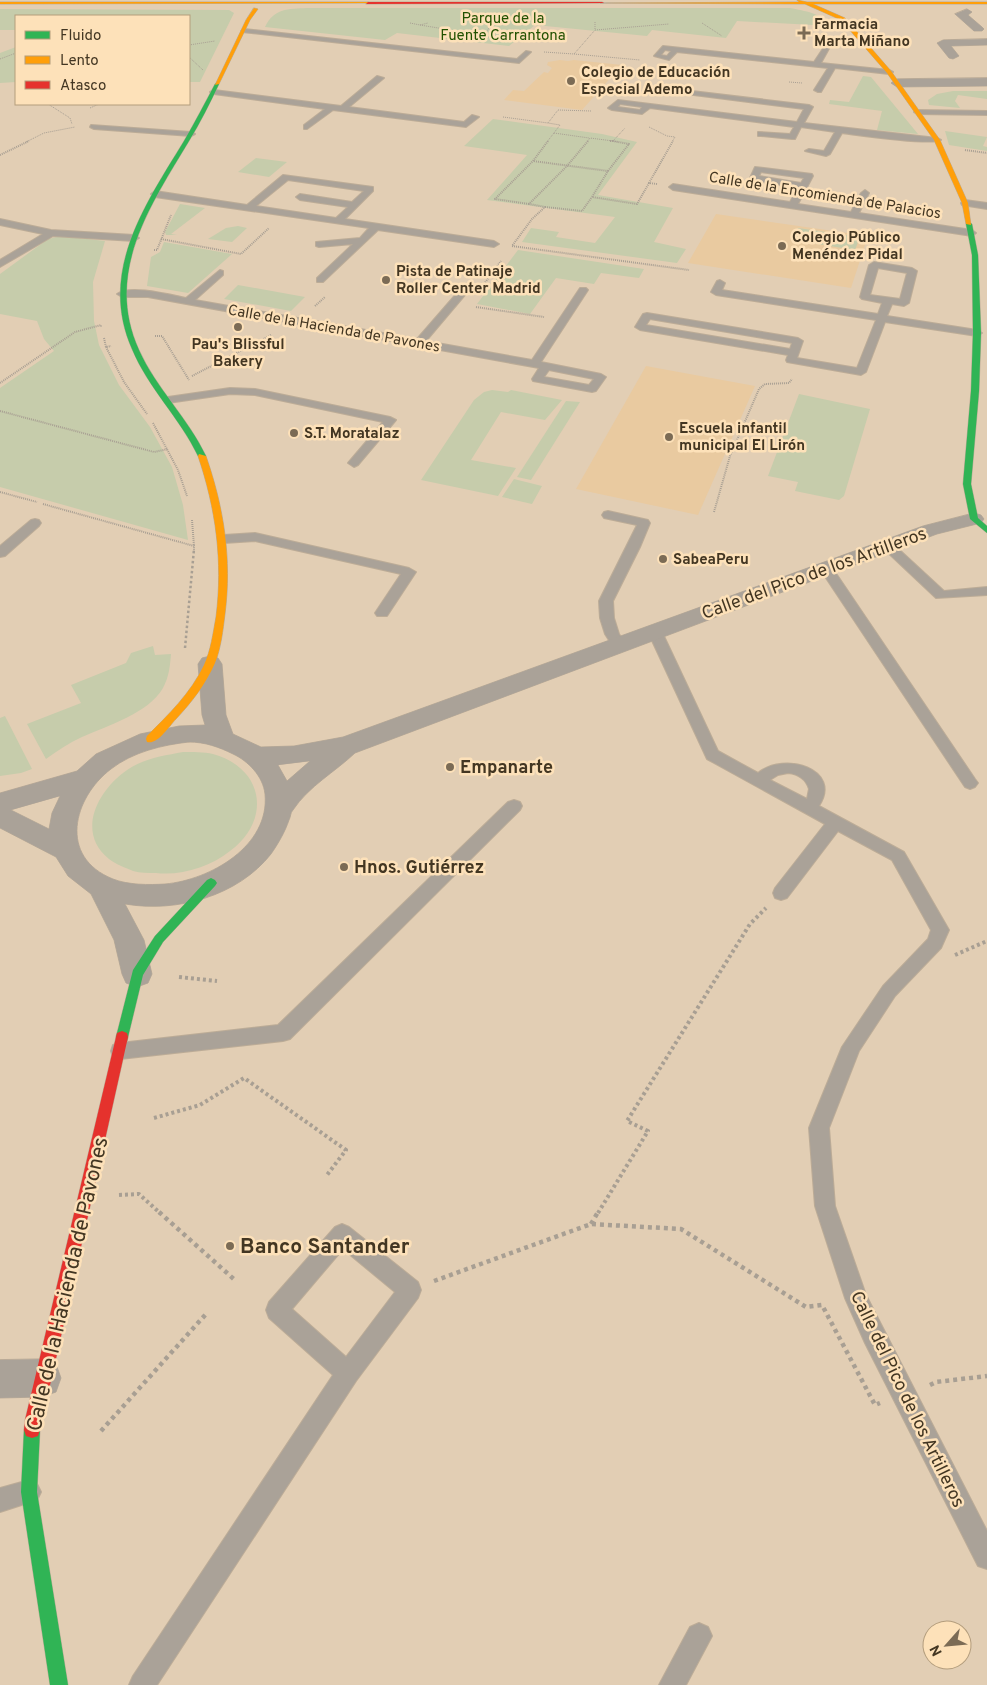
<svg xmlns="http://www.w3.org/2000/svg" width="987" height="1685" font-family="Overpass,sans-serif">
	<rect width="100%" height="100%" fill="#e2ceb4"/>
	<g fill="#e9caa0">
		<path d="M 560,60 L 568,61 L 574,60 L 622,65 L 582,110 L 504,100 L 513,90 L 524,91 L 544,72 L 548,73 L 552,68 L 547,65 L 548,62 Z"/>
		<path d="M 716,214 L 868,236 L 851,288 L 688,263 Z"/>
		<path d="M 646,366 L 755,386 L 698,515 L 576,489 Z"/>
	</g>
	<g fill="#c6ccab">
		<path d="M 307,8 L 790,8 C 805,11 821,13 832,26 L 737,21 L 726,38 L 652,30 L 647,36 L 535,25 L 509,46 L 397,33 L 385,40 L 265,27 C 274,8 288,9 307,8 Z"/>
		<path d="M 0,9 L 229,10 L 234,13 L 200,82 L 189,82 L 189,16 L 16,16 L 16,30 L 0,30 Z"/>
		<path d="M 16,47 L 16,82 L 0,83 L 0,53 Z"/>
		<path d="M 863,76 L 871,77 L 918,134 L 877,130 L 882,111 L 829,104 L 830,100 L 849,102 Z"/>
		<path d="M 953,91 L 987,91 L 987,99 L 958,95 L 955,101 L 960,108 L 929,105 L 928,100 L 937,94 Z"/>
		<path d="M 493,119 L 602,134 L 637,142 L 598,195 L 673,208 L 654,242 L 686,249 L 677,263 L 522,242 L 531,228 L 559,232 L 556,237 L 595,243 L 615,217 L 487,200 L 527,155 L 464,146 Z"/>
		<path d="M 945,131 L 987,137 L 983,146 L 987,147 L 987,151 L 949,145 Z"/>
		<path d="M 256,158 L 287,162 L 269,177 L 238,172 Z"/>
		<path d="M 180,204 L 205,208 L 171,234 L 177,235 L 166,235 L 165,232 Z"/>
		<path d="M 238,226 L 247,228 L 232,242 L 208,239 L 226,228 Z"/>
		<path d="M 798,228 L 860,237 L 855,250 L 792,240 Z"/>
		<path d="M 61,236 L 105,241 L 93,282 L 94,321 L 99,345 L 119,385 L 150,427 L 172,467 L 183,505 L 188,540 L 0,487 L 0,388 L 54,351 L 44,339 L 37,321 L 0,314 L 0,274 L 48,239 Z"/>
		<path d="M 164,242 L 232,254 L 188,293 L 147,286 L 151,257 L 160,252 Z"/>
		<path d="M 518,250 L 644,269 L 639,278 L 601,273 L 594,284 L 556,278 L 530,314 L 477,304 Z"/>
		<path d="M 238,285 L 305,297 L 291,311 L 224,299 Z"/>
		<path d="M 492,390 L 508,392 L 511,390 L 562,400 L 545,420 L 501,412 L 471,460 L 516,468 L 498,496 L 421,480 L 474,400 L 484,392 Z"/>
		<path d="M 799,394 L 870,409 L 844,496 L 839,500 L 795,491 L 798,482 L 768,476 Z"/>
		<path d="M 566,401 L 580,402 L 531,480 L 517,477 Z"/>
		<path d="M 514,479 L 542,486 L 532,504 L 502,497 Z"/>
		<path d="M 153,646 L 155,655 L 171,654 C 170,666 169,677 163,688 C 149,713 107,726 82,737 C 69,743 57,751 46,759 L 27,724 L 81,703 L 71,685 L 126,663 L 131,653 Z"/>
		<path d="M 5,716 L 32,769 L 21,773 L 0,776 L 0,718 Z"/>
		<path d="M 183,752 C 192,752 204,752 213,754 C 264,768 272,820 230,851 C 210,867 181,876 156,873 C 148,873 140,873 133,871 C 126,868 115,864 109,859 C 77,833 96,794 123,773 C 140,759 162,756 183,752 Z"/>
	</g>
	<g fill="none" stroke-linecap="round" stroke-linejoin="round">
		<g stroke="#bcac97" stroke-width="2">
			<g id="lane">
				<path d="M 244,29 L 517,59 L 526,51 L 531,52 L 519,63 L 242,32 L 241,31 Z"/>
				<path d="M 828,43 L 831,45 L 821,63 L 889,70 L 893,72 L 889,74 L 835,68 L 821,92 L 818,92 L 814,90 L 828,68 L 677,52 L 669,60 L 654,56 L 663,46 L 814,62 L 826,44 ZM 665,50 L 671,51 L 667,56 L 661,55 Z"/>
				<path d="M 377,76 L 384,78 L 349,107 L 464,122 L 472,115 L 479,117 L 466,127 L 333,110 L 307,129 L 304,129 L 304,125 L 325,109 L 214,94 L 210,92 L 214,90 L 341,106 Z"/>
				<path d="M 675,89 L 809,105 L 813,107 L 804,123 L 937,138 L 941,140 C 932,146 858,135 842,133 L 830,154 L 826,156 L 805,151 L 809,149 L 824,151 L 835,132 L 801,127 L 795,139 L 792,139 L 761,136 L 758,136 L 758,132 L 790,134 L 794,127 L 650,108 L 642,114 L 612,110 L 608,108 L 618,100 L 797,122 L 804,109 L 678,93 L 674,91 ZM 620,104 L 642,107 L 640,110 L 618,107 Z"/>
				<path d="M 915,110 L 987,111 L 987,115 L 918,114 L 914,112 Z"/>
				<path d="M 91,125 L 191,132 L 195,134 L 191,136 L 94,129 L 90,127 Z"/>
				<path d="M 755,167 L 812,174 L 813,176 L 798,204 L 851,212 L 861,193 L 865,190 L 869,193 L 859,213 L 972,230 L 976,233 L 972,236 L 673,190 L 669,187 L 673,184 L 790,202 L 798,188 L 751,180 L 750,178 ZM 761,172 L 804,178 L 801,183 L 759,176 Z"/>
				<path d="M 283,175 L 373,187 L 373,191 L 345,219 L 494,241 L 499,244 L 494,247 L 378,230 L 323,282 L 317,282 L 317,278 L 353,244 L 319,247 L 316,246 L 316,242 L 360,238 L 369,228 L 155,197 L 151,194 L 155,191 L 247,205 ZM 288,180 L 364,191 L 352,202 L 300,194 L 296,197 L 300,200 L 348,207 L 336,218 L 256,206 Z"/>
				<path d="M 965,200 L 987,203 L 987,209 L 962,205 L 961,203 Z"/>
				<path d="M 0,219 L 51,230 L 134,235 L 139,238 L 134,241 L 53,236 L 0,267 L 0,260 L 43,234 L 0,225 Z"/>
				<path d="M 874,262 L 912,268 L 917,271 L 909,303 L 904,306 L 892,304 L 887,316 L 977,330 L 982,333 L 977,336 L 885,322 L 866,372 L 861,375 L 787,362 L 786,360 L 788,355 L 640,330 L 635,327 L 643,314 L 647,313 L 798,338 L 803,341 L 797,358 L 857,368 L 876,320 L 716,295 L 711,292 L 717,281 L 720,280 L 725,283 L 722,290 L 878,314 L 882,303 L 862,299 L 860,297 L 869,265 ZM 878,268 L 907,273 L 900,299 L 870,295 ZM 650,319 L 792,343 L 790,349 L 646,325 Z"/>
				<path d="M 220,270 L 223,271 L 223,275 L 195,300 L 417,339 L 464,285 L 470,285 L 470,289 L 426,341 L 532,360 L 580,288 L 586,288 L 588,290 L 541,362 L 601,374 L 606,377 L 596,391 L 592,392 L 533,381 L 532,379 L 539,368 L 148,297 L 122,297 L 117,294 C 129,284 171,295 186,298 ZM 549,370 L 594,379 L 589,385 L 544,377 Z"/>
				<path d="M 230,388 L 255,389 L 390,417 L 396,420 L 358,465 L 354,467 L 348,463 L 383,422 L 255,395 L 230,394 L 168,403 L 163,400 L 168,397 Z"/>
				<path d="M 608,511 L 648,520 L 650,523 L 640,547 L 613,601 L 614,618 L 619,634 L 626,645 L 624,648 L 614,648 L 605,634 L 600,618 L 599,601 L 637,525 L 604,518 L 602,515 L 604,512 Z"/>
				<path d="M 35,519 L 39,520 L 41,523 L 39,526 L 5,556 L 0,557 L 0,546 L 31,520 Z"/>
				<path d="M 255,533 L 409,568 L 416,572 L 387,616 L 377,616 L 375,613 L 401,574 L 255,541 L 224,543 L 218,539 L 224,535 Z"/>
				<path d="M 888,542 L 892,543 L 944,591 L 987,587 L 987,595 L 936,598 L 884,549 L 882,546 Z"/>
				<path d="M 826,565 L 831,566 L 975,779 L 978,783 L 975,787 L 970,789 L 965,787 L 820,569 Z"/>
				<path d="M 655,628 L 660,629 L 662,632 L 718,751 L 758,773 C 784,751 843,769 819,806 L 904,852 L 949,930 L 941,948 L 895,996 L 859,1051 L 829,1128 L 835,1206 L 866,1295 L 987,1531 L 987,1569 L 978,1566 L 865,1343 L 845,1298 L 815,1206 L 809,1128 L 842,1047 L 883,986 L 928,939 L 931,930 L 892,860 L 838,831 L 787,898 L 781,900 L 775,898 L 773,893 L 775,888 L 825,824 L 707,759 L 648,632 L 650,629 ZM 788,773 C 798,774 806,779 809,789 L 807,799 L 770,780 L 778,775 Z"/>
				<path d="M 514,800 L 520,802 L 522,806 L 520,810 L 290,1039 L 283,1041 L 120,1059 L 113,1057 L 111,1051 L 113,1045 L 120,1043 L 278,1025 L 508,802 Z"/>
				<path d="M 342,1224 L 349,1227 L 418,1282 L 421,1290 L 418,1298 L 356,1381 L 157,1685 L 129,1685 L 133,1676 L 333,1375 L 269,1318 L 266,1310 L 269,1302 L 335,1227 ZM 343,1249 L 395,1292 L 346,1357 L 292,1309 Z"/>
				<path d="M 29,1480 L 37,1484 L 41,1492 L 37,1500 L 0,1512 L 0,1488 Z"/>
				<path d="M 699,1623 L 708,1627 L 712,1636 L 686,1685 L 659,1685 L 690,1627 Z"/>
			</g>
		</g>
		<g stroke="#bcac97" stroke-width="1">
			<g id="street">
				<path d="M 967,9 L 972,12 L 968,15 L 982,27 L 984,29 L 982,31 L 974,31 L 955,14 Z"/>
				<path d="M 987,39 L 987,45 L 951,46 L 959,56 L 953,59 L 949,58 L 937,43 L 943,40 Z"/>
				<path d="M 987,78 L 987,86 L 897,87 L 891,83 L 897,79 Z"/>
				<path d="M 974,513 L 981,515 L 984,519 L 981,523 L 937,534 L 355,753 C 335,772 309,786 293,810 C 290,813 291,817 289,820 C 285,832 278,844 271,854 C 238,896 177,913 125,904 L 144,940 L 152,974 L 148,983 L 137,987 L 126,983 L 122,974 L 114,940 L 91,894 L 68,876 L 56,857 L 0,828 L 0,793 L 77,771 L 96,754 L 140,734 L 179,726 L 205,725 L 202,715 L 198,664 L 202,658 L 210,656 L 218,658 L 222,664 L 226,715 L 233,734 L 261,747 L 294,746 L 343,737 L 923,526 ZM 189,742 C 205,742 219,747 233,754 C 248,761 263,776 265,794 C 270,846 210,880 165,884 C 149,885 128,885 113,879 C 58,857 73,798 111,769 C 133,752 162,745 189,742 ZM 310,761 L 287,781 L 278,765 ZM 60,796 L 52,813 L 49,829 L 11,810 Z"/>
				<path d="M 42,1359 L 56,1364 L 61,1378 L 56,1392 L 42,1397 L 0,1398 L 0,1360 Z"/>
			</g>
		</g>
		<g stroke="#bcac97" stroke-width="1">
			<g id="fast">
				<path d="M 217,83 L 219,84 C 210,103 200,123 189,141 C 150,206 104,273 139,350 C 156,388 188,418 206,456 L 202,458 L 198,456 C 180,418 148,388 132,349 C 98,272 145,205 184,141 C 195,122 205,103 215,84 Z"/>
				<path d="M 969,222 L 972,224 L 978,255 L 981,333 L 979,391 L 971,484 L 978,518 L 987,526 L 987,533 L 970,519 L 963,484 L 971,391 L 973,333 L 972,255 L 966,224 Z"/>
				<path d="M 211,878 L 215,880 L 217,883 L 215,886 L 163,942 L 143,975 L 128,1037 L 127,1041 L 122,1043 L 117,1041 L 116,1037 L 133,970 L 155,936 L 207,880 Z"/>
				<path d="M 32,1422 L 38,1424 L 40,1430 L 37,1492 L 68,1685 L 50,1685 L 21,1492 L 24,1430 L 26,1424 Z"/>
			</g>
		</g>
		<g stroke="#bcac97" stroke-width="1">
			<g id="slow">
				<path d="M 797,0 L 807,2 L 987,2 L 987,4 L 813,4 L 845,18 L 891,71 L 940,140 L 968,203 L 971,225 L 966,224 L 962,203 L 934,140 L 887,73 L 841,20 L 805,4 L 600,3 L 799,2 Z"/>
				<path d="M 0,2 L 368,2 L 370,3 L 0,4 Z"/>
				<path d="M 254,8 L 258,9 L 250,20 L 219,84 L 215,85 L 246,20 Z"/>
				<path d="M 199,454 L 206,456 C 224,508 232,559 225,614 C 223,630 221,648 215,663 C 206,684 191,703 176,719 C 169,726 158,745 147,742 L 146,739 L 147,736 C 168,715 191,693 204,665 C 211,650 213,633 216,617 C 223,561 216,509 198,456 Z"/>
			</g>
		</g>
		<g stroke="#bcac97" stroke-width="1">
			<g id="jam">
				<path d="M 368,2 L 602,2 L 604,3 L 366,4 Z"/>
				<path d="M 122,1031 L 127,1033 L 128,1037 L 40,1430 L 38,1436 L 32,1438 L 26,1436 L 24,1430 L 25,1420 L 116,1037 L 117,1033 Z"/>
			</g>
		</g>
		<g stroke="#a89f93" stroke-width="1" stroke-dasharray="1 1" stroke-linecap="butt">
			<path d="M 493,21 L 486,33 L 487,36 L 495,40"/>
			<path d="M 595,22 L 595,30 L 669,24"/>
			<path d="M 410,23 L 420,25 L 428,23"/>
			<path d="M 702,23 L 722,36"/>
			<path d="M 420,25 L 487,36"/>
			<path d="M 189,45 L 215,41"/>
			<path d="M 544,52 L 574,54 L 595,30"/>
			<path d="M 574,54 L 640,60"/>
			<path d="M 189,57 L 203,70"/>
			<path d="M 0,59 L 16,53"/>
			<path d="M 789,82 L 802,83"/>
			<path d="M 48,104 L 70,118 L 72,124"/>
			<path d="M 90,108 L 99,104"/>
			<path d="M 503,117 L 548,123"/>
			<path d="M 649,127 L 667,136 L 675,137 L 672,142"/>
			<path d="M 554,133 L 589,138"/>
			<path d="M 613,141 L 618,142"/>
			<path d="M 26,142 L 44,133 L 75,127"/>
			<path d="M 547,142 L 560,125 L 548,123 L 558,110 L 591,111"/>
			<path d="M 587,142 L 590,138 L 613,141 L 625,128"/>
		</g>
		<g stroke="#a89f93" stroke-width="2" stroke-dasharray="1 1" stroke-linecap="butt">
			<path d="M 548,141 L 533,161 L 608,171 L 592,197 L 637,204 L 649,183"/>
			<path d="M 588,141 L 567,166 L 529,204 L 545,207 L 532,219 L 512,246 L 689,270"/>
			<path d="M 610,141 L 613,141"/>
			<path d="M 965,150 L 987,153"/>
			<path d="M 0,155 L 29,141"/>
			<path d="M 608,171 L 629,144 L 613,141"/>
			<path d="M 657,184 L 649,183 L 673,141"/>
			<path d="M 529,204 L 495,199 L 533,161"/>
			<path d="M 545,207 L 582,211 L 592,197"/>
			<path d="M 161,239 L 241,254 L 269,228"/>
			<path d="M 154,250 L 157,250 L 171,215"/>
			<path d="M 484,284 L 501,261"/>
			<path d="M 315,306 L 325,297"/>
			<path d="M 476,307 L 544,317"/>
			<path d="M 155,336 L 162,336 L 189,380"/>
			<path d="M 104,338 L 106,347 L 111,346"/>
			<path d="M 106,347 L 124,382 L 147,414"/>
			<path d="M 192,376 L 271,335"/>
			<path d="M 0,383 L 75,332 L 101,325 L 101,327"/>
			<path d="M 0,411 L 154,452 L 168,449"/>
			<path d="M 153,423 L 178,470 L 187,496"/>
			<path d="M 0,492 L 37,502"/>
			<path d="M 43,504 L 194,546 L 194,551"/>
			<path d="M 714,512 L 730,456 L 759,389 L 765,384 L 789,383 L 792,379"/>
			<path d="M 192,520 L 194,546"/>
		</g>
		<path stroke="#a89f93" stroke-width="2.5" stroke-dasharray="2.5 2.5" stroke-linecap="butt" d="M 185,648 L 194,549"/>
		<g stroke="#a89f93" stroke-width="4" stroke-dasharray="3 3" stroke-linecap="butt">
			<path d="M 955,955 L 987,941"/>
			<path d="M 179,977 L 217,981"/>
			<path d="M 154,1118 L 200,1105 L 244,1078 L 346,1150 L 327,1175"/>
			<path d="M 119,1195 L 139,1194 L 160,1213"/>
			<path d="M 598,1213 L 648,1131 L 627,1121 L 750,924 L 766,908"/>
		</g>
		<g stroke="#a89f93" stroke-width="4.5" stroke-dasharray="4 4" stroke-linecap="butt">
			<path d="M 159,1212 L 236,1281"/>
			<path d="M 591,1224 L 598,1212"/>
			<path d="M 434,1281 L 591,1224 L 681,1229 L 806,1307 L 822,1305 L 875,1405 L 880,1403"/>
			<path d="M 930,1385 L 936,1382 L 987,1376"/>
			<path d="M 101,1431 L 206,1314"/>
		</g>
		<use href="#lane" fill="#aaa298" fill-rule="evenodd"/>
		<use href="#street" fill="#aaa298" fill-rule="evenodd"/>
		<use href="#fast" fill="#30b455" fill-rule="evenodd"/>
		<use href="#slow" fill="#ff9f0a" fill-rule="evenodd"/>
		<use href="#jam" fill="#e5322d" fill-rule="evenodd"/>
	</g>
	<g fill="#7b6b55" stroke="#fde1b9" stroke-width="2">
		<path d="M801.5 25.5h5v5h5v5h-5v5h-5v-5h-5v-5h5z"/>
		<circle cx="571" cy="81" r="5"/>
		<circle cx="782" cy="246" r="5"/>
		<circle cx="386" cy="280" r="5"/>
		<circle cx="238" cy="327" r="5"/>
		<circle cx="294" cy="433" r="5"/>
		<circle cx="669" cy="437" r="5"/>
		<circle cx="663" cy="559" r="5"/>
		<circle cx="450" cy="767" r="5"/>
		<circle cx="344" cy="867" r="5"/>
		<circle cx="230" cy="1246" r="5"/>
	</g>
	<g text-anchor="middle" stroke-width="5" stroke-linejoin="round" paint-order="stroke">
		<g font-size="15" fill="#225100" stroke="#fde1b9">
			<text x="503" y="23">Parque de la<tspan x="503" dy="17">Fuente Carrantona</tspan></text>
		</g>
		<g font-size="15" font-weight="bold" fill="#433622" stroke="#fde1b9" text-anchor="start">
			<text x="814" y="29">Farmacia<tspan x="814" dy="17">Marta Miñano</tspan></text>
			<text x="581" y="77">Colegio de Educación<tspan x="581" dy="17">Especial Ademo</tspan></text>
			<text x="792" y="242">Colegio Público<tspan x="792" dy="17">Menéndez Pidal</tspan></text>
			<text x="396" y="276">Pista de Patinaje<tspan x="396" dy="17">Roller Center Madrid</tspan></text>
			<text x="238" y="349" text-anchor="middle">Pau's Blissful<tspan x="238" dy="17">Bakery</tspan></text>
			<text x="679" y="433">Escuela infantil<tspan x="679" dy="17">municipal El Lirón</tspan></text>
			<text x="304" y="438">S.T. Moratalaz</text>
			<text x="673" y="564">SabeaPeru</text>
		</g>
		<g font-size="15" fill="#433622" stroke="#fde1b9">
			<text transform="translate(825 195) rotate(9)" y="5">Calle de la Encomienda de Palacios</text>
			<text transform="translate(334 328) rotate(10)" y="5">Calle de la Hacienda de Pavones</text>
		</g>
		<g font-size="18" fill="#433622" stroke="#fde1b9">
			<text transform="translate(814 573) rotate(-20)" y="6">Calle del Pico de los Artilleros</text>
			<text transform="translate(908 1399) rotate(64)" y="6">Calle del Pico de los Artilleros</text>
		</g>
		<g font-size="18" font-weight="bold" fill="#433622" stroke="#fde1b9" text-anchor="start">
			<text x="460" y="773">Empanarte</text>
			<text x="354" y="873">Hnos. Gutiérrez</text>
		</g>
		<g font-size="21" font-weight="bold" fill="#433622" stroke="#fde1b9" text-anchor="start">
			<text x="240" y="1253">Banco Santander</text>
		</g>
		<g font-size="21" fill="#433622" stroke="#fde1b9">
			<text transform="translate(67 1284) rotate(-77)" y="7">Calle de la Hacienda de Pavones</text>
		</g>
	</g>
	<rect x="15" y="15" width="175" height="90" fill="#fde1b9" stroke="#b39d7d"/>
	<rect x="25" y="31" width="25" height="8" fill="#30b455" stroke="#b39d7d"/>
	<text x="60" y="40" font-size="15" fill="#433622">Fluido</text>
	<rect x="25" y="56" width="25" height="8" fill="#ff9f0a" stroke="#b39d7d"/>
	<text x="60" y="65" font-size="15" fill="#433622">Lento</text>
	<rect x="25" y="81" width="25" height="8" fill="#e5322d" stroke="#b39d7d"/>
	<text x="60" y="90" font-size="15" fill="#433622">Atasco</text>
	<g transform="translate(947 1645) rotate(243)"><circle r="24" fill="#fde1b9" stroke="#b39d7d"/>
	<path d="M0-4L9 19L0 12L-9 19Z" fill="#7b6b55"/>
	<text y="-8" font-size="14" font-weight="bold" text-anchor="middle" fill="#433622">N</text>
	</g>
</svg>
